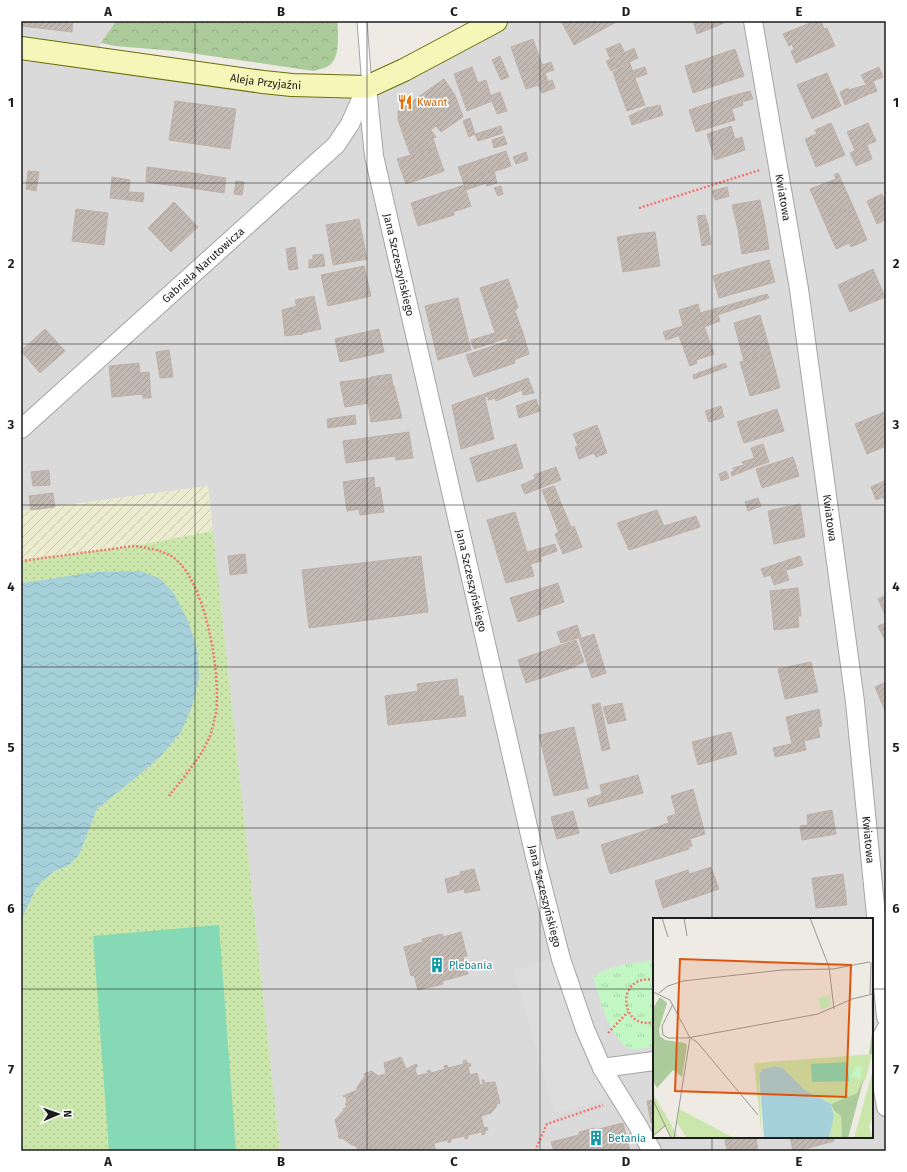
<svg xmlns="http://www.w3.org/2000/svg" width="907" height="1172" font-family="'Fira Sans',sans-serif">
	<defs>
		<pattern id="farmland-furrows" width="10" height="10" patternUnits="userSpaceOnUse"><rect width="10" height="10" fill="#ebeccf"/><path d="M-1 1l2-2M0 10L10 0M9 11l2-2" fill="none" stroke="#c9cab1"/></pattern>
		<pattern id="grass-dots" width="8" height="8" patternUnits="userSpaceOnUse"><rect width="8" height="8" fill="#cbe6ab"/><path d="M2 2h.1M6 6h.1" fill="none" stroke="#aec593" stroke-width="1.8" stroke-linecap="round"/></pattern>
		<pattern id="forest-crowns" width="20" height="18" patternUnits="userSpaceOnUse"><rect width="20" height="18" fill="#abcc9a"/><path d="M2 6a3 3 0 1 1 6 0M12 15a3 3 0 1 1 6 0" fill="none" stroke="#93af84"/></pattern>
		<pattern id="park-tufts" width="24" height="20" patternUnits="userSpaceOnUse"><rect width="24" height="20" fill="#c2f7c4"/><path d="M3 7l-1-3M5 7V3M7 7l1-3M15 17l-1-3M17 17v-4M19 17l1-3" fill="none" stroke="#a6d3a8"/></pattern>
		<pattern id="water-waves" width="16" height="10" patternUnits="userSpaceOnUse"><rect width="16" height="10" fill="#a6d1da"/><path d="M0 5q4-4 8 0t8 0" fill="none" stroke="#8eb3bb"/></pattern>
		<pattern id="building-hatch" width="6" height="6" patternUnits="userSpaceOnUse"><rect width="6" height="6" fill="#c2b9b3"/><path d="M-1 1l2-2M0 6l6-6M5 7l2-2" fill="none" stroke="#a69f9a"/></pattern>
	</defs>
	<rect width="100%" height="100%" fill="#eeeae4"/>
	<path fill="#dbdada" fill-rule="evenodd" d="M 21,21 L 116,21 L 101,43 L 94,58 L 367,87 L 496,21 L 886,21 L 886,1151 L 280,1151 L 208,486 L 21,511 ZM 654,919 L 872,919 L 872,1137 L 654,1137 Z"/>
	<path fill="url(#farmland-furrows)" d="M 208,486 L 213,531 L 134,546 L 21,561 L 21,511 Z"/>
	<path fill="url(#grass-dots)" d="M 213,531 L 280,1151 L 21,1151 L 21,920 L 37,887 L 53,872 L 69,865 L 79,855 L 97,809 L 138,776 L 161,756 L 181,732 L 34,582 L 21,583 L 21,561 L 134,546 Z"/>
	<path fill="url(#forest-crowns)" d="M 116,21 L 338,21 C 337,34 341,56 330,65 C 326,68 319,69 314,71 L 176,51 L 115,46 L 101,43 Z"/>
	<path fill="url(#park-tufts)" d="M 654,960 L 654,1046 C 648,1047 638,1050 632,1049 C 610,1043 600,997 593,978 C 607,965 635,963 654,960 Z"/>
	<path fill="#85dab5" d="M 219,925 L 236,1151 L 109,1151 L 93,936 Z"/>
	<path fill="#ddd" d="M 560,955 L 618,1096 L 555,1113 L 514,970 Z"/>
	<path fill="url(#water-waves)" d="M 139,571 L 159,578 L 173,592 L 189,623 L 197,649 L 199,676 L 195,696 L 191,709 L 181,732 L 161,756 L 138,776 L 97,809 L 79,855 L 69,865 L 53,872 L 37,887 L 21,920 L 21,583 L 96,572 Z"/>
	<g fill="url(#building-hatch)" stroke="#bfb0a7">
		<path d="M 23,21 L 73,21 L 72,32 L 22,26 Z"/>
		<path d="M 561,21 L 618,21 L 574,45 Z"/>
		<path d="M 693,21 L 724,21 L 724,23 L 697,34 Z"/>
		<path d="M 815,21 L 821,21 L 824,29 L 827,28 L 835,46 L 796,63 L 791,51 L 794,50 L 792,44 L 789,46 L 783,34 Z"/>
		<path d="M 533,39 L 542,65 L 520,73 L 511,47 Z"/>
		<path d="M 620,43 L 624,51 L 610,58 L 606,49 Z"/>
		<path d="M 634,48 L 638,58 L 611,71 L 606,61 Z"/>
		<path d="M 735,49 L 744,76 L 693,93 L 685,66 Z"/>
		<path d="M 500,56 L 509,77 L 501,80 L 492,60 Z"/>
		<path d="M 551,62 L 554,70 L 545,73 L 548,82 L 526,89 L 520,73 Z"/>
		<path d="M 630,63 L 635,78 L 617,84 L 613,72 Z"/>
		<path d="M 472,67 L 478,83 L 486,80 L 492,101 L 467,111 L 454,74 Z"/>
		<path d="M 645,67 L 647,74 L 635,78 L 632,71 Z"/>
		<path d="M 879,67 L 883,77 L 866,84 L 861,75 Z"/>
		<path d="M 827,73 L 841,106 L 812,119 L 797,85 Z"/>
		<path d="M 635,78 L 645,105 L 627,111 L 617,84 Z"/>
		<path d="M 444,79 L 455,95 L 463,117 L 441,132 L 436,126 L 431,130 L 436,137 L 433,138 L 436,148 L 410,154 L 398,120 L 398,111 Z"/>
		<path d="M 552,80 L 555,88 L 542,93 L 538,85 Z"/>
		<path d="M 873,81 L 877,91 L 870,94 L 866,84 Z"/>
		<path d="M 865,85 L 869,94 L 854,101 L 849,90 Z"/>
		<path d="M 848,88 L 854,101 L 845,105 L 840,92 Z"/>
		<path d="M 750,91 L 753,99 L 742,102 L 743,105 L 732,109 L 728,97 Z"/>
		<path d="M 500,92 L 507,111 L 497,114 L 490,96 Z"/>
		<path d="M 728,97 L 735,120 L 696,132 L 689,110 Z"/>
		<path d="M 175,101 L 236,109 L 230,149 L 169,140 Z"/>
		<path d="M 660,105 L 663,115 L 632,125 L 629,116 L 646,108 Z"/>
		<path d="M 470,118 L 475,134 L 469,137 L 463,121 Z"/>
		<path d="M 831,123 L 845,155 L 816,167 L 805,139 L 817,134 L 815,130 Z"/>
		<path d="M 868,123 L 876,141 L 855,150 L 847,132 Z"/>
		<path d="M 501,126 L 503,133 L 488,138 L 485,131 Z"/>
		<path d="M 731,126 L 735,139 L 742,137 L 745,150 L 715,160 L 707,134 Z"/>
		<path d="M 485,131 L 488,138 L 478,141 L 475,134 Z"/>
		<path d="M 504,136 L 507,144 L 494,148 L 492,140 Z"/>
		<path d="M 867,145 L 872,159 L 856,166 L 850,153 Z"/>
		<path d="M 436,148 L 444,171 L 406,184 L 397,159 Z"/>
		<path d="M 506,151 L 511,166 L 502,169 L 497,154 Z"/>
		<path d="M 526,152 L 528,160 L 516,164 L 513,157 Z"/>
		<path d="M 497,154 L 502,169 L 463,181 L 458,167 Z"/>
		<path d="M 147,167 L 186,172 L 184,187 L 146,182 Z"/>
		<path d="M 28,171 L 39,172 L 36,191 L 26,189 Z"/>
		<path d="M 494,171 L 497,183 L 487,186 L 486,183 L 466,190 L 463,181 Z"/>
		<path d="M 186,172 L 226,178 L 224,193 L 184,187 Z"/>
		<path d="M 838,173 L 853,206 L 823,219 L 810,189 L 836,179 L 834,175 Z"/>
		<path d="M 112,177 L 130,180 L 128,200 L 110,198 Z"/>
		<path d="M 236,181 L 244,182 L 242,195 L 234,194 Z"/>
		<path d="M 464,185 L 471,206 L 453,212 L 454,215 L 418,226 L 411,203 Z"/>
		<path d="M 501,186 L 503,194 L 498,196 L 494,188 Z"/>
		<path d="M 727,187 L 729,196 L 715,200 L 712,191 Z"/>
		<path d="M 129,192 L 144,193 L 143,202 L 128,200 Z"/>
		<path d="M 882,194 L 886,203 L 886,219 L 877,224 L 867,201 Z"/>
		<path d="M 760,200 L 765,224 L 738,230 L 732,205 Z"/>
		<path d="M 174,202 L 198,227 L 171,252 L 148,228 Z"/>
		<path d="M 853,206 L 867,240 L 851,247 L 849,243 L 836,249 L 823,219 Z"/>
		<path d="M 76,209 L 108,213 L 104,245 L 72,241 Z"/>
		<path d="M 705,215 L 708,225 L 699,227 L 697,216 Z"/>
		<path d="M 359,219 L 367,259 L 333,265 L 326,225 Z"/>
		<path d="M 765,224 L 769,249 L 742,254 L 738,230 Z"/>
		<path d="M 708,225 L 711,244 L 702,246 L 699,227 Z"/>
		<path d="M 655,232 L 660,266 L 641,269 L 636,234 Z"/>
		<path d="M 636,234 L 641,269 L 623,272 L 617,237 Z"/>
		<path d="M 295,247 L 298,269 L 289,270 L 286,249 Z"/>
		<path d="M 323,254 L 325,266 L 309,268 L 309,260 L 313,259 L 313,255 Z"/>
		<path d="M 769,260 L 775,282 L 719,298 L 713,276 Z"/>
		<path d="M 364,266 L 371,296 L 328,306 L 321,275 Z"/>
		<path d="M 873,269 L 885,297 L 850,312 L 838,285 Z"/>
		<path d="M 508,279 L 518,307 L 515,311 L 523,333 L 498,341 L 480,288 Z"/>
		<path d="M 767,294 L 769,298 L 702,320 L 700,313 Z"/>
		<path d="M 314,296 L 321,329 L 303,333 L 295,300 Z"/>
		<path d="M 458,298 L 471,350 L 438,360 L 425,306 Z"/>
		<path d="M 698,304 L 702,320 L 683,326 L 679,310 Z"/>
		<path d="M 297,306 L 303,334 L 285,336 L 282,310 Z"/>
		<path d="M 718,315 L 720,321 L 704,327 L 702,320 Z"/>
		<path d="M 760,315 L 771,354 L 744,361 L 734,323 Z"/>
		<path d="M 702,320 L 714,354 L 696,360 L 697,363 L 690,366 L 676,328 Z"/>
		<path d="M 676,328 L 678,336 L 666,340 L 663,332 Z"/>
		<path d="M 45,329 L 65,351 L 40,373 L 21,351 Z"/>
		<path d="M 379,329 L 384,352 L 340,362 L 335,339 Z"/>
		<path d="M 495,333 L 498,341 L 474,349 L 471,340 Z"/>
		<path d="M 523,333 L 529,354 L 514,360 L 507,338 Z"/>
		<path d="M 508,341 L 515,363 L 474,377 L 466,355 Z"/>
		<path d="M 169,350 L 173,377 L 160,378 L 156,352 Z"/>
		<path d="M 771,354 L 780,388 L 750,396 L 740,362 Z"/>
		<path d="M 139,363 L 140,373 L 149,372 L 151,398 L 143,398 L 143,394 L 112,397 L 109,366 Z"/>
		<path d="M 725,363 L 727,367 L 694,379 L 693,375 Z"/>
		<path d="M 391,374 L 393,386 L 372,389 L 371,377 Z"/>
		<path d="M 371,378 L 372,389 L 394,386 L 402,418 L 371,422 L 368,403 L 345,407 L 340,382 Z"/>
		<path d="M 528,378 L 534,393 L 523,395 L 522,390 L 496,401 L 492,391 Z"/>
		<path d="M 492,391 L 496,398 L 488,400 L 488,396 L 485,397 L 484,394 Z"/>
		<path d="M 484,394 L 494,439 L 461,449 L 452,405 Z"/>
		<path d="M 536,399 L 540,411 L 519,418 L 516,406 Z"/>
		<path d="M 721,406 L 724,417 L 709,422 L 705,411 Z"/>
		<path d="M 777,409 L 784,431 L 744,443 L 737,422 Z"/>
		<path d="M 884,412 L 886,416 L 886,446 L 867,454 L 855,424 Z"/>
		<path d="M 355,415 L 356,424 L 328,428 L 327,419 Z"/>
		<path d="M 597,425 L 607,453 L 596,457 L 594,453 L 579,459 L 575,447 L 578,446 L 573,434 Z"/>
		<path d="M 409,432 L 413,458 L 396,460 L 395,456 L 346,463 L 343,441 Z"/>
		<path d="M 516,444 L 523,468 L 477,482 L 470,458 Z"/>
		<path d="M 763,444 L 769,462 L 757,466 L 751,448 Z"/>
		<path d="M 793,457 L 799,476 L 762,488 L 756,469 Z"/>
		<path d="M 755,458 L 757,466 L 732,476 L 731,472 L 734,471 L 733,468 L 744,465 L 742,462 Z"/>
		<path d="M 556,467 L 561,480 L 525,494 L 521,485 L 535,479 L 534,475 Z"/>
		<path d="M 49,470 L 50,485 L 33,486 L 31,472 Z"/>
		<path d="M 726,471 L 729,478 L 721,481 L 719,474 Z"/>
		<path d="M 374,477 L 375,488 L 380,487 L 384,512 L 360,515 L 359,509 L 347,511 L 343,482 Z"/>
		<path d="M 886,480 L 886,504 L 883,497 L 876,500 L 871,487 Z"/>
		<path d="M 554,486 L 571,527 L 559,533 L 542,490 Z"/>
		<path d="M 53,493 L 55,507 L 31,510 L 29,496 Z"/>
		<path d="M 758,498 L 761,506 L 748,511 L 745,502 Z"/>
		<path d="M 800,504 L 805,537 L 774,544 L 768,511 Z"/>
		<path d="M 657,510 L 664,526 L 696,516 L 700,527 L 629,550 L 617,523 Z"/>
		<path d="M 515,512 L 534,576 L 506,583 L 487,520 Z"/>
		<path d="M 574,526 L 582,547 L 563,554 L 555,534 Z"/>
		<path d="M 555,544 L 557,551 L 540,557 L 542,561 L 530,564 L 527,552 Z"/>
		<path d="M 245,554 L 247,573 L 230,575 L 228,556 Z"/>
		<path d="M 421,556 L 428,612 L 309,628 L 302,570 Z"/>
		<path d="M 800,556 L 803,565 L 764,577 L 761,569 Z"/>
		<path d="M 786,571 L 789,580 L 774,585 L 771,576 Z"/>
		<path d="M 558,583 L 564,602 L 555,605 L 549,586 Z"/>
		<path d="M 549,586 L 555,605 L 540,610 L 541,614 L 518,622 L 510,598 Z"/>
		<path d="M 798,588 L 801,616 L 798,616 L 799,627 L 774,630 L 770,591 Z"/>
		<path d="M 886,595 L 886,617 L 878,599 Z"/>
		<path d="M 886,623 L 886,640 L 885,640 L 878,626 Z"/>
		<path d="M 577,625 L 581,637 L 561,643 L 557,632 Z"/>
		<path d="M 594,634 L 606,673 L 592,678 L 579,639 Z"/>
		<path d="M 576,640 L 584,662 L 575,666 L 567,643 Z"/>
		<path d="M 567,643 L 575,667 L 526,683 L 518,660 Z"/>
		<path d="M 811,662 L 818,692 L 785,699 L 778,669 Z"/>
		<path d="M 457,679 L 459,696 L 463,696 L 466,716 L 422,721 L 417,684 Z"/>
		<path d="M 886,682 L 886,713 L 875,687 Z"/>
		<path d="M 418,691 L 422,721 L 388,725 L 385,696 Z"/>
		<path d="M 600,703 L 610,749 L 602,751 L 592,705 Z"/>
		<path d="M 622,703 L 626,720 L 608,724 L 603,707 Z"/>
		<path d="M 819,709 L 822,726 L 818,727 L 820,737 L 792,744 L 786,717 Z"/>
		<path d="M 574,727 L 588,788 L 554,796 L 539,735 Z"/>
		<path d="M 731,732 L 737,754 L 698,765 L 692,742 Z"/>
		<path d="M 804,741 L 806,750 L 775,757 L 773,748 Z"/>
		<path d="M 638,775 L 643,793 L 604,803 L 600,785 Z"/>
		<path d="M 693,789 L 705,834 L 690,839 L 692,846 L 688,847 L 689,849 L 610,874 L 601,845 L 669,823 L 667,817 L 676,814 L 671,796 Z"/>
		<path d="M 602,794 L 604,803 L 589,807 L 587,799 Z"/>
		<path d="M 832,810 L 836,834 L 802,840 L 800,826 L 808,825 L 807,815 Z"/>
		<path d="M 573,811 L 579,833 L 557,839 L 551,817 Z"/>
		<path d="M 711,867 L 719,889 L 696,897 L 689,874 Z"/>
		<path d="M 474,869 L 480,890 L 465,893 L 464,889 L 448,893 L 445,879 L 461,875 L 460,872 Z"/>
		<path d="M 688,870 L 696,897 L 663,908 L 655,881 Z"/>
		<path d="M 843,874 L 847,905 L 816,908 L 812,878 Z"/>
		<path d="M 461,932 L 467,956 L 463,957 L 468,974 L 442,981 L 443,984 L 418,990 L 414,975 L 411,976 L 404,947 L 423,942 L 422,939 L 442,934 L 443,937 Z"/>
		<path d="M 401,1057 L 406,1069 L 416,1064 L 418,1066 L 415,1069 L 417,1076 L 428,1073 L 427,1071 L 430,1070 L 431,1073 L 445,1069 L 444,1066 L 447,1065 L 448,1068 L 464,1064 L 463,1061 L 466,1060 L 468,1064 L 470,1063 L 471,1066 L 468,1067 L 470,1075 L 477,1073 L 480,1085 L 483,1084 L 482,1080 L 484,1080 L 484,1083 L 495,1082 L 500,1103 L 497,1104 L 496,1107 L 491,1113 L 481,1116 L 484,1128 L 487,1127 L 488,1130 L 485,1131 L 485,1134 L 482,1135 L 482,1132 L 468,1135 L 468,1138 L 465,1139 L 465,1136 L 451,1139 L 451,1142 L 448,1143 L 448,1140 L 434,1143 L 435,1149 L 439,1151 L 359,1151 L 356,1146 L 352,1145 L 342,1138 L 340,1139 L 338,1136 L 339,1135 L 335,1120 L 344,1110 L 343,1109 L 347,1107 L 345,1104 L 347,1103 L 346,1097 L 343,1096 L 357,1090 L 357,1087 L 365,1076 L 364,1074 L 366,1073 L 372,1071 L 378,1076 L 386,1074 L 384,1063 Z"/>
		<path d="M 654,1100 L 654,1122 L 651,1123 L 647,1101 Z"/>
		<path d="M 623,1123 L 630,1151 L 554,1151 L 551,1142 L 579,1135 L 579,1132 L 594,1128 L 595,1130 Z"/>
		<path d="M 744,1137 L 756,1137 L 758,1151 L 727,1151 L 725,1140 Z"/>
		<path d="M 790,1137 L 833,1137 L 834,1141 L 798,1151 L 793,1151 Z"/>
	</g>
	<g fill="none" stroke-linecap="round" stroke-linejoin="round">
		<g stroke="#a4a4a4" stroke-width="11">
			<path id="lane" d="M 362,21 L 367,87"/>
		</g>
		<g stroke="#a4a4a4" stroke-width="20">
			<g id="street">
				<path id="s1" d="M 753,21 L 799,289 L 855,702 L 886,1017"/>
				<path id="s2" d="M 367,87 L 374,156 L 535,857 L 561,959 L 585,1029 L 602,1068 L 638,1126 L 652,1151"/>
				<path id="s3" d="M 21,429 L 336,145 L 350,124 L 366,88"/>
				<path d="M 886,1029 L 881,1038 L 876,1049 L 886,1107"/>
				<path d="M 602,1068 L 654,1061"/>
			</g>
		</g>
		<g stroke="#696f0a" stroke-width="24">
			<g id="secondary">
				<path id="s4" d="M 21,48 L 263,82 L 292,85 L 367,87 L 404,70 L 496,21"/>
			</g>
		</g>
		<g stroke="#f3766f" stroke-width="2.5" stroke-dasharray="2 2" stroke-linecap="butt">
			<path d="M 639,208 L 760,170"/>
			<path d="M 21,561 L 134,546 C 148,548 163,550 174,558 C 206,582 221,674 216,712 C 215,718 213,724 212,730 C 204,755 185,775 169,796"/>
			<path d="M 654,980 C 615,973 619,1031 654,1022"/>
			<path d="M 608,1033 L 628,1012"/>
			<path d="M 535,1151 L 547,1124 L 603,1105"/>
		</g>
		<use href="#lane" stroke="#fff" stroke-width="9"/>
		<use href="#street" stroke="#fff" stroke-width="18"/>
		<use href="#secondary" stroke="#f6f6b9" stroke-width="22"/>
	</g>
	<path fill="none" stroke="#1d1d1d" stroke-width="1" stroke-opacity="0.55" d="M 195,21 L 195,1151M 367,21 L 367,1151M 540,21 L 540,1151M 712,21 L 712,919M 21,183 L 886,183M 21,344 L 886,344M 21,505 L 886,505M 21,667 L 886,667M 21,828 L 886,828M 21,989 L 654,989M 872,989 L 886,989M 712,1137 L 712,1151"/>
	<defs>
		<g id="restaurant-bare" transform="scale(1.2)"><path d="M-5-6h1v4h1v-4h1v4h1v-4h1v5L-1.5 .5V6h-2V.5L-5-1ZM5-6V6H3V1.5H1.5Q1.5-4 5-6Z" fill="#e8710a" stroke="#fff" stroke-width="2.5" paint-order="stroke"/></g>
		<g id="building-bare" transform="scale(1.2)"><path d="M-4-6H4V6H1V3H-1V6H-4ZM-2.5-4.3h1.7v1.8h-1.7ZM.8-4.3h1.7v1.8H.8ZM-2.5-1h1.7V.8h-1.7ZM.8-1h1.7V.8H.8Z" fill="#0f9aa8" stroke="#fff" stroke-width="2.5" paint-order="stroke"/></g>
	</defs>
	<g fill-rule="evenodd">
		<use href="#restaurant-bare" x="405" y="102"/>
		<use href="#building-bare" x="437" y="965"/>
		<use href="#building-bare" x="596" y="1138"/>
	</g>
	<g text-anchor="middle" stroke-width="3" stroke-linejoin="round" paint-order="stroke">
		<g font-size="11" fill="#1d1d1d" stroke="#fff">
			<text dy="4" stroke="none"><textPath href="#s4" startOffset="247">Aleja Przyjaźni</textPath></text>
			<text dy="4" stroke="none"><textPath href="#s1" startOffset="179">Kwiatowa</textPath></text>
			<text dy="4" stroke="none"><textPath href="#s3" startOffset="245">Gabriela Narutowicza</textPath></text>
			<text dy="4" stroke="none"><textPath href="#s2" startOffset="181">Jana Szczeszyńskiego</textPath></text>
			<text dy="4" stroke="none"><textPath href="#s1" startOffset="503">Kwiatowa</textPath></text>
			<text dy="4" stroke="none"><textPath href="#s2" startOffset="505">Jana Szczeszyńskiego</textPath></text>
			<text dy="4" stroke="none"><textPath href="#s1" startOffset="827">Kwiatowa</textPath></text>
			<text dy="4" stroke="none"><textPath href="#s2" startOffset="829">Jana Szczeszyńskiego</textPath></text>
		</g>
		<g font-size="11" fill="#c56008" stroke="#fff" text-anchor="start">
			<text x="417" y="106">Kwant</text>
		</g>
		<g font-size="11" fill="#0d838f" stroke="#fff" text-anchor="start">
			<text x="449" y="969">Plebania</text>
			<text x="608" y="1142">Betania</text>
		</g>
	</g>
	<g transform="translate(653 918)">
		<rect width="220" height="220" fill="#eeeae4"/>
		<path d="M 219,136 L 213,160 L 204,175 L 178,186 L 152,172 L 130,150 L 122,148 L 110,151 L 106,156 L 109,220 L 101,145 ZM 220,152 L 220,198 L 216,208 L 219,220 L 201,220 ZM 0,175 L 26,220 L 18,220 L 13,207 L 0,218 ZM 26,191 L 79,219 L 79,220 L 34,220 L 24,205 ZM 181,193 L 188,198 L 189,220 L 176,220 Z" fill="#cbe6ab"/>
		<path d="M 218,36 L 220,132 L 219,136 L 216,136 L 219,114 ZM 7,79 L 14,85 L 6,111 L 7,118 L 12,122 L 32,125 L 34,128 L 29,159 L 20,152 L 4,170 L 0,163 L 0,90 ZM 211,160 L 195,220 L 189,220 L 188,198 L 181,193 L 178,186 L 204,175 Z" fill="#abcc9a"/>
		<path d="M 177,77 L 177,88 L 168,92 L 165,80 ZM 203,148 L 209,150 L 207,161 L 197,159 Z" fill="#c2f7c4"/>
		<path d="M 195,144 L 196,163 L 159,164 L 158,146 Z" fill="#85dab5"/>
		<path d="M 122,148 L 130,150 L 152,172 L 178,186 L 181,198 L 176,220 L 111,220 L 106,156 L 110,151 Z" fill="#a6d1da"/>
		<path fill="none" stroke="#9a9894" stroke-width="1" d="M 9,0 L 15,19M 31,0 L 34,18M 157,0 L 176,49 L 181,91M 0,74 L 17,82 L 37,120 L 21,220M 6,75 L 15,68 L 30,63 L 129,52 L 180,51 L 216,44 L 218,45 L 217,76M 20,86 L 9,108 L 10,117 L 15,120 L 34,120 L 165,96 L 199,81 L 220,76M 38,120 L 45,125 L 105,197M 0,182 L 18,220M 0,218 L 13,207"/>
		<path fill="#de560d" fill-opacity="0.15" stroke="#de560d" stroke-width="2" d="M 27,41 L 198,47 L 193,179 L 22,173 Z"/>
		<rect width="220" height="220" fill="none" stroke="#1d1d1d" stroke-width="2"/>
	</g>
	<rect width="907" height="1172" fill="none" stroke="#ffffff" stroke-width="44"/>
	<g transform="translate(58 1114) rotate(88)" stroke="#ffffff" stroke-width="3" paint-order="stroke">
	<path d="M0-3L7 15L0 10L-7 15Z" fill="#1d1d1d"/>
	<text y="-6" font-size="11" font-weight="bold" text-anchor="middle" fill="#1d1d1d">N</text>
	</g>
	<rect x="22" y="22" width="863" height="1128" fill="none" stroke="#1d1d1d" stroke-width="1.5"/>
	<g font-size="13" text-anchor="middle" font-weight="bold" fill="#1d1d1d">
		<text x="108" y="16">A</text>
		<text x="281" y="16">B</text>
		<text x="454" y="16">C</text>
		<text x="626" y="16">D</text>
		<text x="799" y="16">E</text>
		<text x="11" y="107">1</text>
		<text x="896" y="107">1</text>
		<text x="11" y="268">2</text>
		<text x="896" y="268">2</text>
		<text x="11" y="429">3</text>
		<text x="896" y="429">3</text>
		<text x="11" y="591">4</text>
		<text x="896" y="591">4</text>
		<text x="11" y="752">5</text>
		<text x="896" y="752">5</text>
		<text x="11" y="913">6</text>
		<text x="896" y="913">6</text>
		<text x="11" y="1074">7</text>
		<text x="896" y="1074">7</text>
		<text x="108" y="1166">A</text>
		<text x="281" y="1166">B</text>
		<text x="454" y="1166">C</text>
		<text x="626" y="1166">D</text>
		<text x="799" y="1166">E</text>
	</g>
</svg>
